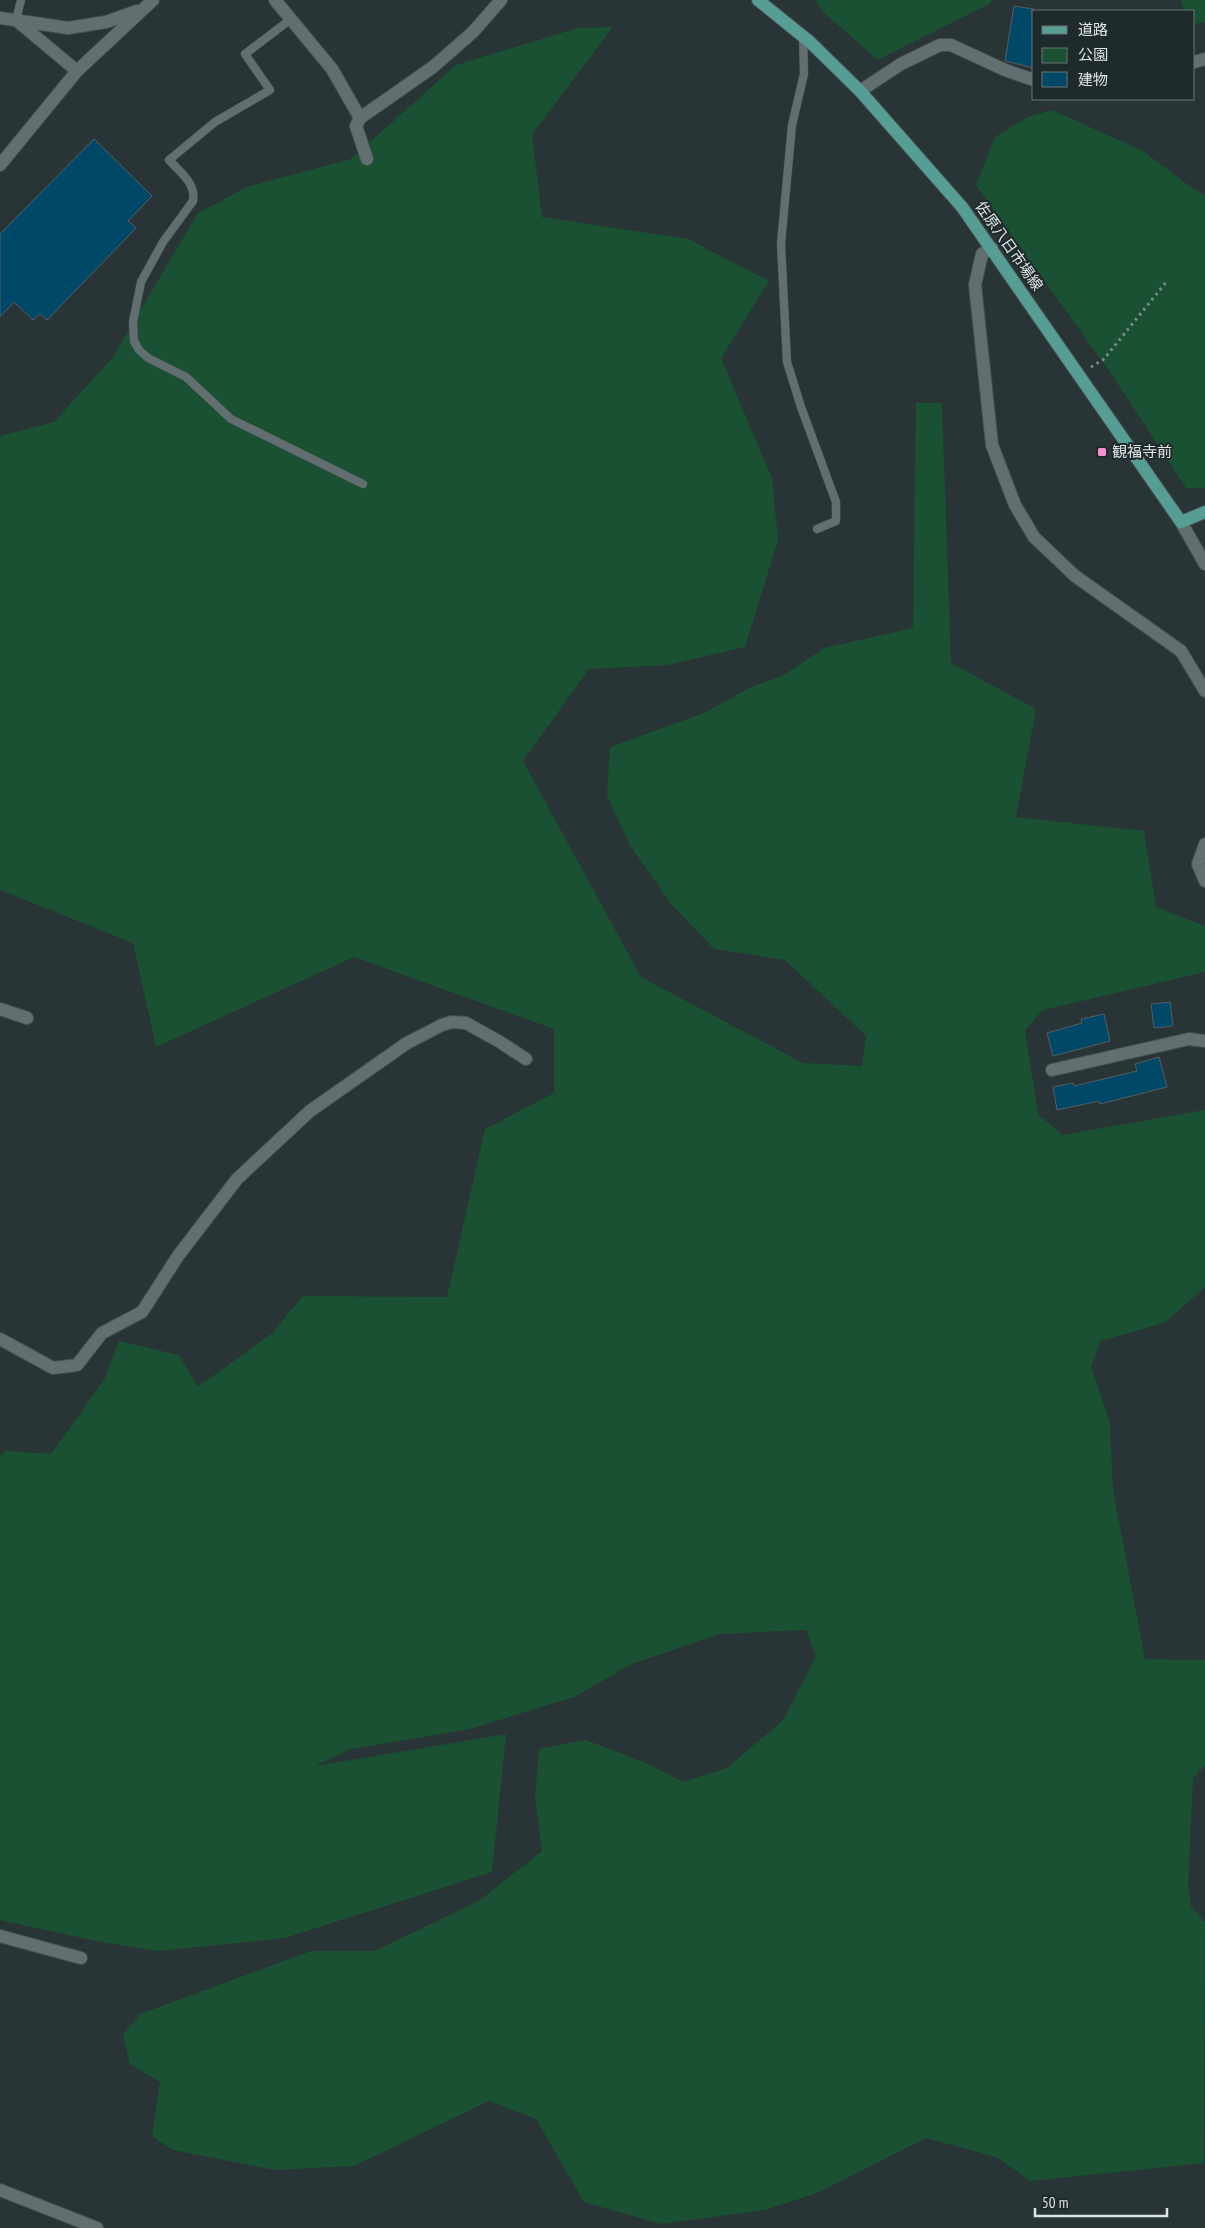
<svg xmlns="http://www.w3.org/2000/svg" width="1205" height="2228" font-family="'PT Sans Narrow','Noto Sans JP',sans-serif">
	<rect width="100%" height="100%" fill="#293436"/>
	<g fill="#195132">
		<path d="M 814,0 L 991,0 L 991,3 L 878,60 L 824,13 Z"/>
		<path d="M 1181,0 L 1205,0 L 1205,22 L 1194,24 L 1194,11 L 1184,11 Z"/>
		<path d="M 613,27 L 532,134 L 542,217 L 688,239 L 769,281 L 721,358 L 772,478 L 778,540 L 745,647 L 668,665 L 589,669 L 523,761 L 641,977 L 803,1063 L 862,1066 L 866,1036 L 785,960 L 714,949 L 671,904 L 629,844 L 607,795 L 610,747 L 704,713 L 749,688 L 784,675 L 824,648 L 913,628 L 916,403 L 942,403 L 951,663 L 1036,709 L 1016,817 L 1144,831 L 1156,907 L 1205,926 L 1205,972 L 1043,1010 L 1025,1030 L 1038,1114 L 1062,1135 L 1205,1110 L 1205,1287 L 1166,1322 L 1101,1341 L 1091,1366 L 1110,1423 L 1113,1490 L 1145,1659 L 1205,1660 L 1205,1766 L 1193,1778 L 1188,1885 L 1191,1906 L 1205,1922 L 1204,2163 L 1031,2181 L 996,2157 L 926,2138 L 817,2193 L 765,2210 L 660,2224 L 584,2202 L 536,2119 L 489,2101 L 354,2166 L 275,2170 L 173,2150 L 152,2136 L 160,2082 L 130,2064 L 123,2035 L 140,2014 L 311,1951 L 375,1951 L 480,1900 L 542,1851 L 535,1797 L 539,1749 L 586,1740 L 646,1763 L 683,1782 L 727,1768 L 783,1720 L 816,1656 L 806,1630 L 720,1634 L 632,1664 L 574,1697 L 470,1729 L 351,1749 L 315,1766 L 506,1734 L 492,1872 L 285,1938 L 158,1951 L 96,1941 L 0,1920 L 0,1456 L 6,1451 L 51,1454 L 104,1380 L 119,1341 L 179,1355 L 198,1387 L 272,1333 L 303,1296 L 447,1297 L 485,1129 L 554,1093 L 554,1029 L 354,957 L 156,1047 L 133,943 L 0,890 L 0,436 L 54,422 L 112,358 L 198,213 L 247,187 L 351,159 L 456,65 L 578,28 Z"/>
		<path d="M 1052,110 L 1143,151 L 1195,190 L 1205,195 L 1205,488 L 1186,488 L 1114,378 L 976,185 L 995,137 L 1028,117 Z"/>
	</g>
	<g fill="#004868" stroke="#545e64">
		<path d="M 1014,6 L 1034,9 L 1034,68 L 1005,61 Z"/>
		<path d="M 94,139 L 152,196 L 128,221 L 136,228 L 47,320 L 40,314 L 33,320 L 14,302 L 0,317 L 0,234 Z"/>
		<path d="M 1170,1002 L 1173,1026 L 1154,1028 L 1151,1004 Z"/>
		<path d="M 1104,1014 L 1110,1041 L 1053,1056 L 1047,1033 L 1082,1023 L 1081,1019 Z"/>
		<path d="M 1159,1057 L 1167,1087 L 1100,1104 L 1099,1101 L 1057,1110 L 1053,1087 L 1073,1083 L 1074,1086 L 1137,1071 L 1135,1064 Z"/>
	</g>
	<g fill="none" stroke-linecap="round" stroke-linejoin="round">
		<g stroke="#465052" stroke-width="9">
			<g id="lane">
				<path d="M 291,19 L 245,54 L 270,90 L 215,122 L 169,160 C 180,172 196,183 193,201 L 163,242 L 141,282 L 133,322 L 134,341 L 139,350 L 148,358 L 186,377 L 231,419 L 363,484"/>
				<path d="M 16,20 L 21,0"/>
				<path d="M 803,37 L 804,74 L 792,125 L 781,244 L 787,362 L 801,407 L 836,502 L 836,521 L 817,529"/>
			</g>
		</g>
		<g stroke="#465052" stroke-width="14">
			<g id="street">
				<path d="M 275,0 L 332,69 L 360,118"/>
				<path d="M 0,18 L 68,28 L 106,22 L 137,11"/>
				<path d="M 16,20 L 77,71"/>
				<path d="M 1194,62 L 1205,59"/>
				<path d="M 860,91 L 901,64 L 940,45 L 951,45 L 1005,70 L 1034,80"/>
				<path d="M 367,159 L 356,126 L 360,118 L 433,67 L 473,32 L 501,0"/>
				<path d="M 0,165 L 77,71 L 153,0"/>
				<path d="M 992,248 L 982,254 L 975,285 L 992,445 L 1015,505 L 1034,537 L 1075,576 L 1181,651 L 1205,691"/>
				<path d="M 1205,844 L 1198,864 L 1205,881"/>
				<path d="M 0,1009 L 27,1018"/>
				<path d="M 1052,1070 L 1189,1039 L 1205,1041"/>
				<path d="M 0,1339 L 53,1368 L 77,1365 L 102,1333 L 142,1312 L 178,1256 L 237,1179 L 310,1111 L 407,1043 L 442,1025 L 452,1022 L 466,1023 L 500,1042 L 526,1059"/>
				<path d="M 0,1936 L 81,1958"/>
			</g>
		</g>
		<g stroke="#465052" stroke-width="14">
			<g id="secondary">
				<path d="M 1181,522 L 1205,564"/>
				<path d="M 0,2190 L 97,2228"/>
			</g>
		</g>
		<g stroke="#465052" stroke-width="14">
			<path id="primary" d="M 758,0 L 810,42 L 860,91 L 962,207 L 1181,522 L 1205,512"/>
		</g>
		<path stroke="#80898b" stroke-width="3" stroke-dasharray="2.5 4" stroke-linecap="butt" d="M 1091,367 L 1104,359 L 1167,281"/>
		<use href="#lane" stroke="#626f71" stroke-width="8"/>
		<use href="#street" stroke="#626f71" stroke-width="12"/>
		<use href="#secondary" stroke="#626f71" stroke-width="12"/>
		<use href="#primary" stroke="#569d94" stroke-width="12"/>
	</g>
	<rect fill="#f590d1" stroke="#1f2a2c" stroke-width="2" x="1097" y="447" width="10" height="10" rx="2.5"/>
	<g text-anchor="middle" stroke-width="4" stroke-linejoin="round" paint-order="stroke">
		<g font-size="15" fill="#dee5e6" stroke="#1f2a2c">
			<text transform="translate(1009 246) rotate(55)" y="5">佐原八日市場線</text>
		</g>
		<g font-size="15" fill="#dee5e6" stroke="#1f2a2c" text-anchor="start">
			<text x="1112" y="457">観福寺前</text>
		</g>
	</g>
	<rect x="1032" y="10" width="162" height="90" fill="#1f2a2c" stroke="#6b7576"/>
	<rect x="1042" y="26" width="25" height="8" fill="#569d94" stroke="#6b7576"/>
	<text x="1078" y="35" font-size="15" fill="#dee5e6">道路</text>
	<rect x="1042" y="48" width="25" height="15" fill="#195132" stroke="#6b7576"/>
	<text x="1078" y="60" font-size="15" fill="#dee5e6">公園</text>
	<rect x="1042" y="72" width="25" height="15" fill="#004868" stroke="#6b7576"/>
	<text x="1078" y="85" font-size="15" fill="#dee5e6">建物</text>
	<path d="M1035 2208v8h132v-8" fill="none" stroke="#dee5e6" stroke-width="2.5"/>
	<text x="1042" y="2208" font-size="15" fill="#dee5e6" stroke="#1f2a2c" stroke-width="4" paint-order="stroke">50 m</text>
</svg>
